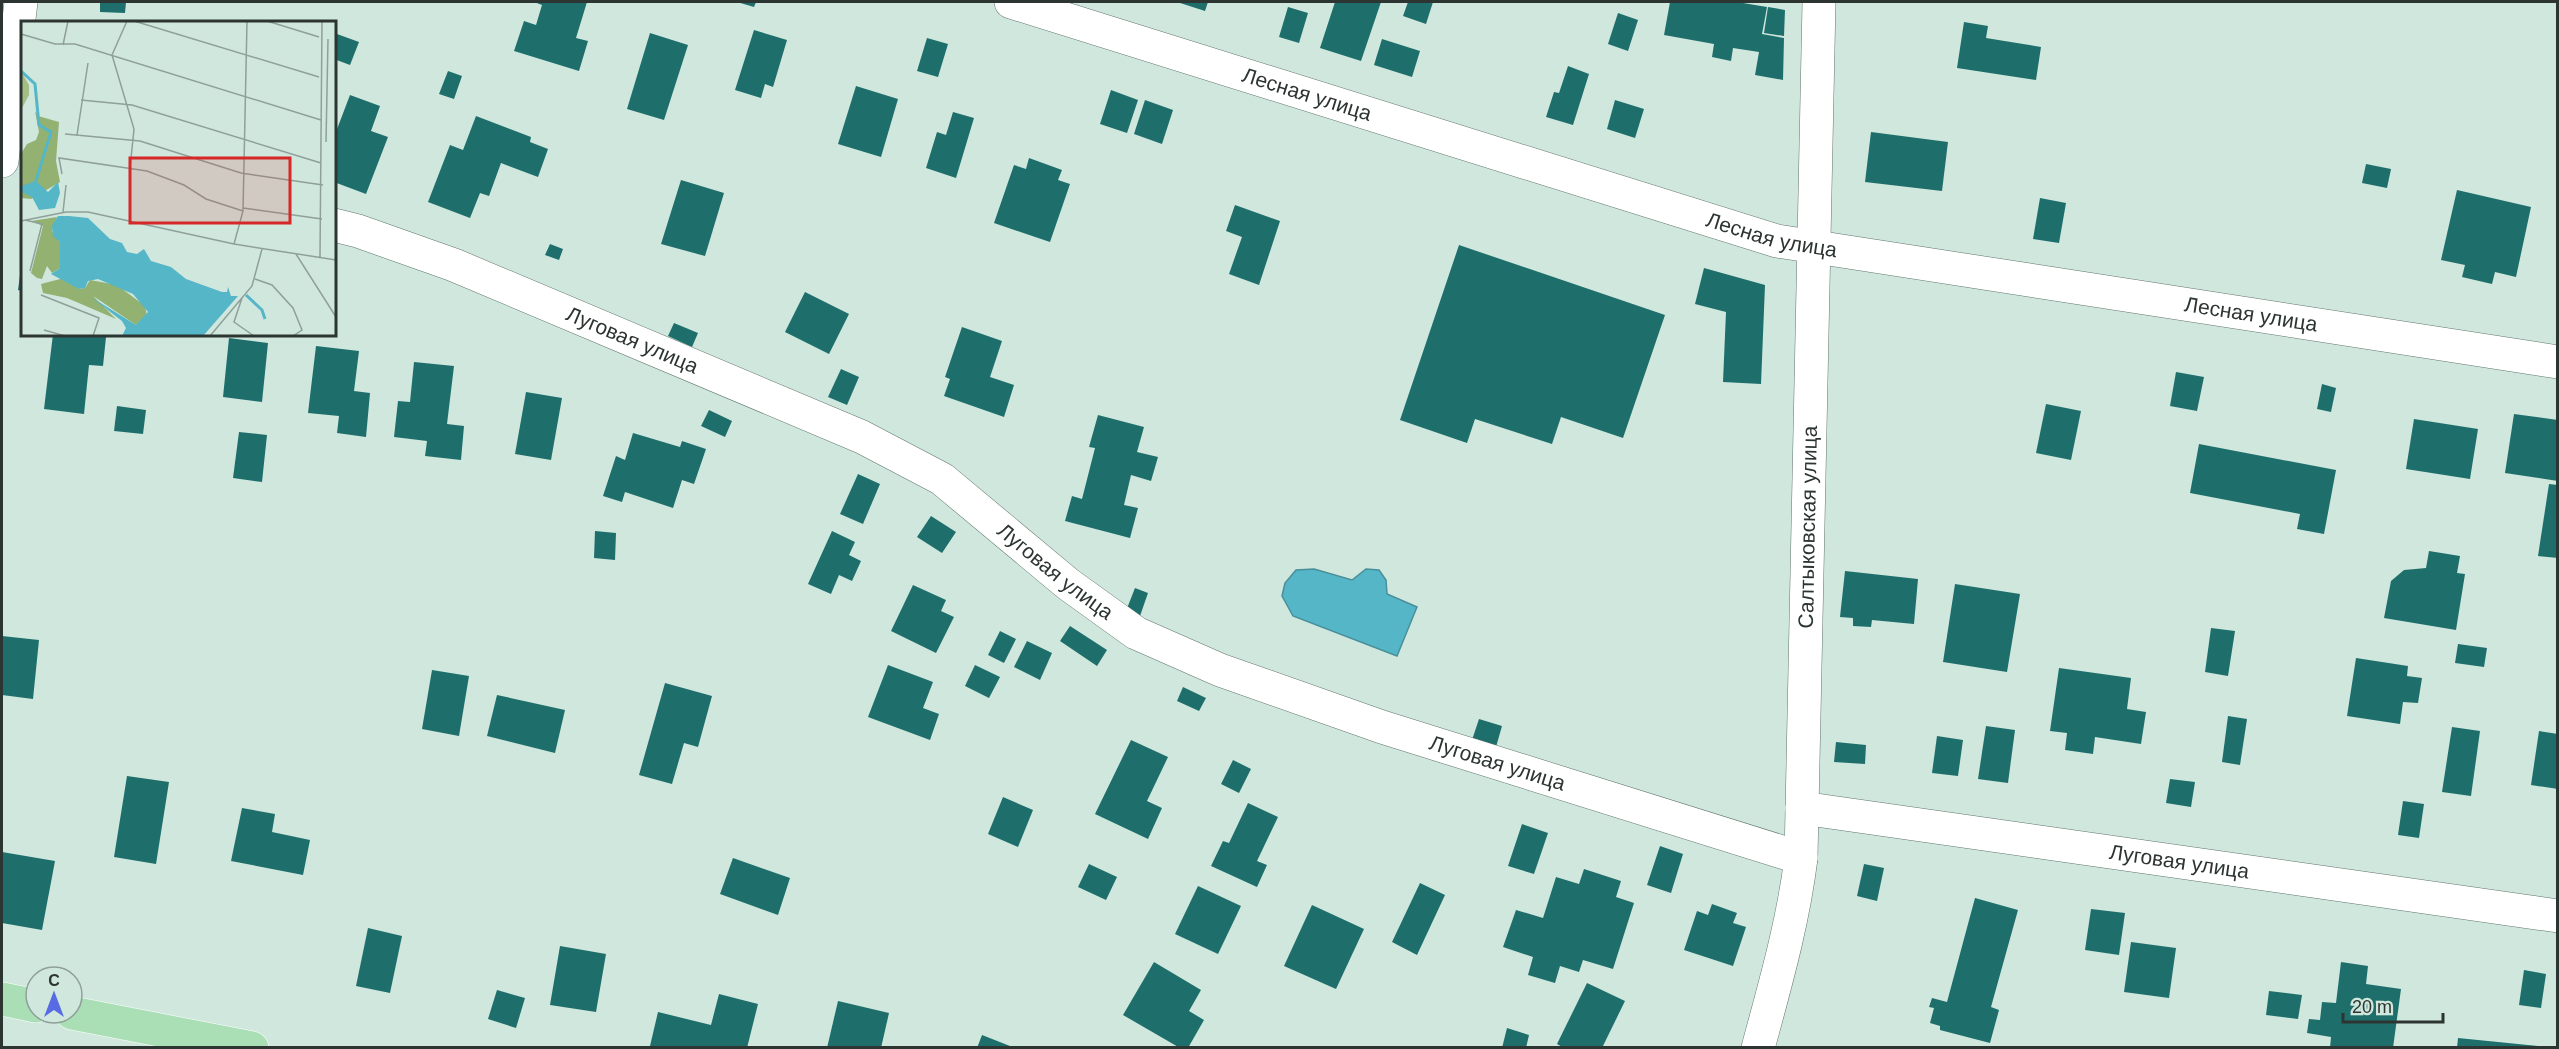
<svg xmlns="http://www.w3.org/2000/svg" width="2559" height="1049" font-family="Arial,sans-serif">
	<rect width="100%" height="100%" fill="#d0e7de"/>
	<path fill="#54b6c7" stroke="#488f9a" stroke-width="1.5" d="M 1314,569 L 1352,580 L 1366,569 L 1379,570 L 1386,580 L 1387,594 L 1417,607 L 1397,656 L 1293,616 L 1282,596 L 1285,583 L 1296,570 Z"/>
	<g fill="#1e6f6b">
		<path d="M 100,2 L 126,2 L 125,13 L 100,12 Z"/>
		<path d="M 534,2 L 587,2 L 576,38 L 588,41 L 579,71 L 514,51 L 524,21 L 536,25 L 542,5 Z"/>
		<path d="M 737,2 L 756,2 L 754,7 Z"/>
		<path d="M 1177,2 L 1208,2 L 1205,11 Z"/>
		<path d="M 1335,2 L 1381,2 L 1361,61 L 1320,48 Z"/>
		<path d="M 1408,2 L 1433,2 L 1426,24 L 1403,16 Z"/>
		<path d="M 1670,2 L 1737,2 L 1767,7 L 1762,34 L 1784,38 L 1783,80 L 1755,75 L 1759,52 L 1733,48 L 1731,61 L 1712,57 L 1714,44 L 1664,35 Z"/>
		<path d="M 1288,7 L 1308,13 L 1299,43 L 1279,37 Z"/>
		<path d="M 1768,7 L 1785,10 L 1784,36 L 1764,33 Z"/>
		<path d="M 1618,13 L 1638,20 L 1628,51 L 1608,44 Z"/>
		<path d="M 1964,22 L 1988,26 L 1986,38 L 2041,47 L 2036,80 L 1957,68 Z"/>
		<path d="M 754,30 L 787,40 L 773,87 L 765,84 L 761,98 L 735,90 Z"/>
		<path d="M 650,33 L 688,45 L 664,120 L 627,109 Z"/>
		<path d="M 337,34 L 359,42 L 350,65 L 334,59 L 334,42 Z"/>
		<path d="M 927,38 L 948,44 L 938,77 L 917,71 Z"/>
		<path d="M 1382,39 L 1420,51 L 1412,77 L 1374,65 Z"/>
		<path d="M 1568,66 L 1589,74 L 1573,125 L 1546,117 L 1554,92 L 1559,93 Z"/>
		<path d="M 448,71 L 462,76 L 454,99 L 439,94 Z"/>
		<path d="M 856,86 L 898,99 L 881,157 L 838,144 Z"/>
		<path d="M 1111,90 L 1138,100 L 1127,133 L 1100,124 Z"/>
		<path d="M 350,95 L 380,106 L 371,131 L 388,137 L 366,194 L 334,182 L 334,137 Z"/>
		<path d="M 1145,100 L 1173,110 L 1162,144 L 1134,134 Z"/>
		<path d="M 1615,100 L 1644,109 L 1635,138 L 1607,129 Z"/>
		<path d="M 953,112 L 974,118 L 956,178 L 926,168 L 937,132 L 946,135 Z"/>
		<path d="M 476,116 L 531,137 L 530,142 L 548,149 L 538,177 L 501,163 L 489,196 L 480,193 L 470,218 L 428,202 L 450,145 L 463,150 Z"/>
		<path d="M 1871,132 L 1948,142 L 1942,191 L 1865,182 Z"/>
		<path d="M 1029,158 L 1062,170 L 1058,180 L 1070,184 L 1050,242 L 994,223 L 1014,165 L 1026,169 Z"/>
		<path d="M 2366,164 L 2391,169 L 2387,188 L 2362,183 Z"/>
		<path d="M 681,180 L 724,193 L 705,256 L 661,244 Z"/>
		<path d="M 2457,190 L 2531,207 L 2516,277 L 2495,272 L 2492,284 L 2462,277 L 2465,265 L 2441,260 Z"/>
		<path d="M 2040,198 L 2066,203 L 2059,243 L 2033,239 Z"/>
		<path d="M 1235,205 L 1280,221 L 1259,285 L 1229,274 L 1242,237 L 1226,231 Z"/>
		<path d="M 550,244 L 563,249 L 559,260 L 545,255 Z"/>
		<path d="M 1459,245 L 1665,315 L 1623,438 L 1561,417 L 1552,444 L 1475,419 L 1467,443 L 1400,420 Z"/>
		<path d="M 21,268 L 22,268 L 22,291 L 18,290 Z"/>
		<path d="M 1704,268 L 1765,285 L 1761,384 L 1723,382 L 1726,312 L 1695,304 Z"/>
		<path d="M 805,292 L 849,314 L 829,354 L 785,332 Z"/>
		<path d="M 674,323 L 698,333 L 692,347 L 668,336 Z"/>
		<path d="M 962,327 L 1002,341 L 990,377 L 1014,385 L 1004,417 L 944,396 L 950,379 L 945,377 Z"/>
		<path d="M 53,334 L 93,334 L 106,337 L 103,366 L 89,365 L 84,414 L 44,409 Z"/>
		<path d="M 229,338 L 268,343 L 262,402 L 223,397 Z"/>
		<path d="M 316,346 L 359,351 L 354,391 L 370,393 L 366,437 L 337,433 L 339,416 L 308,413 Z"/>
		<path d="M 414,362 L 454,366 L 447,424 L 464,426 L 461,460 L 425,456 L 427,441 L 394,437 L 398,401 L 410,402 Z"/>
		<path d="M 841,369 L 859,377 L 847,405 L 828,397 Z"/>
		<path d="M 2176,372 L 2204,377 L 2197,411 L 2170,406 Z"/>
		<path d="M 2322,384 L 2336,388 L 2331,412 L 2317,409 Z"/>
		<path d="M 526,392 L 562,398 L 551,460 L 515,454 Z"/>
		<path d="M 2046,404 L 2081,411 L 2071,460 L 2036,453 Z"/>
		<path d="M 117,406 L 146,410 L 143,434 L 114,431 Z"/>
		<path d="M 709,410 L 732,421 L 725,437 L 701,426 Z"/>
		<path d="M 2514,414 L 2558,420 L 2558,481 L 2505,473 Z"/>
		<path d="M 1098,415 L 1144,427 L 1137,452 L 1158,457 L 1151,481 L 1131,475 L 1124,505 L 1138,508 L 1130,538 L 1065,521 L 1072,496 L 1082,499 L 1095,448 L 1089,447 Z"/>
		<path d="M 2414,419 L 2478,429 L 2470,479 L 2406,469 Z"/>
		<path d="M 239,432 L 267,435 L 262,482 L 233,478 Z"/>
		<path d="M 633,433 L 680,447 L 682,441 L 706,449 L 694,484 L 682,480 L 673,508 L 625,492 L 622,502 L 603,496 L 616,456 L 625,460 Z"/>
		<path d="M 2199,444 L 2336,470 L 2324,534 L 2297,529 L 2300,514 L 2190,493 Z"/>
		<path d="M 858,474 L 880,484 L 863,524 L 840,514 Z"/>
		<path d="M 2549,484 L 2558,485 L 2558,558 L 2538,556 Z"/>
		<path d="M 931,516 L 956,532 L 942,553 L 917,537 Z"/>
		<path d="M 595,531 L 616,533 L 615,560 L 594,558 Z"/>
		<path d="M 832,531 L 855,542 L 849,555 L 861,561 L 852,581 L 839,575 L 831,594 L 808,584 Z"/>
		<path d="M 2429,551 L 2460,556 L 2457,573 L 2465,574 L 2456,630 L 2384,618 L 2391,581 L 2404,570 L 2426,568 Z"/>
		<path d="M 1845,571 L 1918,579 L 1914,624 L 1872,620 L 1871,627 L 1853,626 L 1853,618 L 1840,617 Z"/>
		<path d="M 1955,584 L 2020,594 L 2007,672 L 1943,662 Z"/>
		<path d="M 913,585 L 946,600 L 941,611 L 954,617 L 936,653 L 891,631 Z"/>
		<path d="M 1135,588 L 1148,593 L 1140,616 L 1126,611 Z"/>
		<path d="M 1070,626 L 1107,650 L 1097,666 L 1060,641 Z"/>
		<path d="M 2211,628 L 2235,631 L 2228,676 L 2205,672 Z"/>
		<path d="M 1000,631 L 1016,639 L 1004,663 L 988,655 Z"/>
		<path d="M 2,636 L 39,640 L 33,699 L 2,695 Z"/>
		<path d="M 1027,641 L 1052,653 L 1040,680 L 1014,667 Z"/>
		<path d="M 2458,644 L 2487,648 L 2484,667 L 2455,663 Z"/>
		<path d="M 2356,658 L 2408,666 L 2407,676 L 2422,678 L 2418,703 L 2403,702 L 2400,724 L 2347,716 Z"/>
		<path d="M 888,665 L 933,682 L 923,708 L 939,714 L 930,740 L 868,717 Z"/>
		<path d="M 975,665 L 1000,677 L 989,698 L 965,686 Z"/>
		<path d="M 2059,668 L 2131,678 L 2127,709 L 2146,712 L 2141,744 L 2095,737 L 2093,754 L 2065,750 L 2067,733 L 2050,731 Z"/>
		<path d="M 432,670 L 469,676 L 459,736 L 422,729 Z"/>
		<path d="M 665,683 L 712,696 L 698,747 L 684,743 L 672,784 L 639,775 Z"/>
		<path d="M 1183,687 L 1206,698 L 1199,711 L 1177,701 Z"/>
		<path d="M 497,695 L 565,710 L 555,753 L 487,736 Z"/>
		<path d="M 2228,716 L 2247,719 L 2240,765 L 2222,762 Z"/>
		<path d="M 1479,719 L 1502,726 L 1496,747 L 1472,740 Z"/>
		<path d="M 1986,726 L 2015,730 L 2008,783 L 1978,779 Z"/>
		<path d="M 2452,727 L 2480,731 L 2471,796 L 2442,792 Z"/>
		<path d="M 2539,731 L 2558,734 L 2558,789 L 2531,785 Z"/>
		<path d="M 1937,736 L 1963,740 L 1958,776 L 1932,773 Z"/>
		<path d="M 1131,740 L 1168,757 L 1147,801 L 1162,808 L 1148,839 L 1095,814 Z"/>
		<path d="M 1836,742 L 1866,745 L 1865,764 L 1834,762 Z"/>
		<path d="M 1233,760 L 1251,769 L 1239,793 L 1221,784 Z"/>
		<path d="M 127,776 L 169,782 L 156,864 L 114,857 Z"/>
		<path d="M 2170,779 L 2195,782 L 2191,807 L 2166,803 Z"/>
		<path d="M 1003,797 L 1033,810 L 1018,847 L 988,834 Z"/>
		<path d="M 2403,801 L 2424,804 L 2419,838 L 2398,835 Z"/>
		<path d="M 1248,803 L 1278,817 L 1257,861 L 1267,865 L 1257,887 L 1211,866 L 1223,841 L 1229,843 Z"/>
		<path d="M 242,808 L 275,814 L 272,832 L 310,840 L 303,875 L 231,861 Z"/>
		<path d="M 1522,824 L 1548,833 L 1534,874 L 1508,866 Z"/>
		<path d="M 1660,846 L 1683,854 L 1671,893 L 1647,885 Z"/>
		<path d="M 2,852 L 55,861 L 42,930 L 2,923 Z"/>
		<path d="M 733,858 L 790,878 L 778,915 L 720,894 Z"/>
		<path d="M 1089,864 L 1117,877 L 1106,900 L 1078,887 Z"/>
		<path d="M 1864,864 L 1884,868 L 1877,901 L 1857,896 Z"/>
		<path d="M 1584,869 L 1621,881 L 1616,897 L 1634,903 L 1613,969 L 1583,960 L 1579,972 L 1560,966 L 1555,983 L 1528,975 L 1533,957 L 1503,947 L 1516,910 L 1543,918 L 1556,877 L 1579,884 Z"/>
		<path d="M 1420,883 L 1445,895 L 1417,955 L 1392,942 Z"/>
		<path d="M 1198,886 L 1241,906 L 1218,954 L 1175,934 Z"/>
		<path d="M 1975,898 L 2018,910 L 1991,1007 L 1999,1010 L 1990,1043 L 1940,1030 L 1940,1026 L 1930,1023 L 1934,1008 L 1929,1007 L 1932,998 L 1947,1002 Z"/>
		<path d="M 1712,904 L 1737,913 L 1733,923 L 1746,927 L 1733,966 L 1684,950 L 1697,911 L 1708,915 Z"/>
		<path d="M 1312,905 L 1364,929 L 1336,989 L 1284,966 Z"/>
		<path d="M 2091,909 L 2125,913 L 2119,955 L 2085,950 Z"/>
		<path d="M 368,928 L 402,936 L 390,993 L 356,986 Z"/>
		<path d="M 2131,942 L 2176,948 L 2169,998 L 2124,992 Z"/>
		<path d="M 560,946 L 606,954 L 596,1012 L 550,1005 Z"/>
		<path d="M 1154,962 L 1201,990 L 1189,1011 L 1204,1020 L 1188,1048 L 1180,1048 L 1123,1015 Z"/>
		<path d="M 2341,962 L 2368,966 L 2366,984 L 2401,989 L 2393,1048 L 2330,1048 L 2331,1037 L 2307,1033 L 2309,1019 L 2320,1020 L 2322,1002 L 2336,1003 Z"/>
		<path d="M 2524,970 L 2546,974 L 2541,1008 L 2519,1005 Z"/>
		<path d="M 1587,983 L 1625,1001 L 1602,1048 L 1564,1048 L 1557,1044 Z"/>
		<path d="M 497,990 L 525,998 L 516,1028 L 488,1019 Z"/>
		<path d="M 2269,991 L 2302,995 L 2298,1019 L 2266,1015 Z"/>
		<path d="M 719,994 L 758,1004 L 747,1048 L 658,1048 L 650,1046 L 658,1012 L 711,1025 Z"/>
		<path d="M 838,1001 L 889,1013 L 881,1048 L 827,1048 Z"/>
		<path d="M 1507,1028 L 1529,1035 L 1526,1048 L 1502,1048 Z"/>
		<path d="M 982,1035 L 1010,1046 L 1009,1048 L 977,1048 Z"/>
		<path d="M 2458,1038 L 2538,1046 L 2538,1048 L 2457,1048 Z"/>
	</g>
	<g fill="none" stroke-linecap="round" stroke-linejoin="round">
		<g stroke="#61756d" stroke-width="34">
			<g id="minor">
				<path id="s1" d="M 1011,2 L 1777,241 L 2558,362"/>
				<path d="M 2,161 L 21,2"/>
				<path id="s2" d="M 334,225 L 358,231 L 454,265 L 862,437 L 942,479 L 1068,584 L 1136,633 L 1220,670 L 1382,727 L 1801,858"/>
				<path id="s3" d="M 1802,808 L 2558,916"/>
				<path id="s4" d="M 1758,1048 C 1775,985 1793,923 1801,858 L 1819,2"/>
			</g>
		</g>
		<g stroke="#fff" stroke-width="34">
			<g id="major">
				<path d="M 2,999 L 36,1006"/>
				<path d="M 72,1013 L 252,1048"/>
			</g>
		</g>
		<use href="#minor" stroke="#fff" stroke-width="33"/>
		<use href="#major" stroke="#aadfb6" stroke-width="33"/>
	</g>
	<g text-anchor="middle" stroke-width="6" stroke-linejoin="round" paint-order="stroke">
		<g font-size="21" fill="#2c3532" stroke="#d0e7de">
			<text dy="7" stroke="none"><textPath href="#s1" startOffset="310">Лесная улица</textPath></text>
			<text dy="7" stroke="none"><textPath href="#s1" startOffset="796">Лесная улица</textPath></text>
			<text dy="7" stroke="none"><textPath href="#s1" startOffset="1282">Лесная улица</textPath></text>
			<text dy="7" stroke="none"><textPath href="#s2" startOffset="320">Луговая улица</textPath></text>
			<text dy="7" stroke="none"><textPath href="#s4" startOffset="526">Салтыковская улица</textPath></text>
			<text dy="7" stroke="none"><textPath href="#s2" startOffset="806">Луговая улица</textPath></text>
			<text dy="7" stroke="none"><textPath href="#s2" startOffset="1292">Луговая улица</textPath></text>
			<text dy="7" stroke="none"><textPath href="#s3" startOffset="381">Луговая улица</textPath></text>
		</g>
	</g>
	<g transform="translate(21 21)">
		<rect width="315" height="315" fill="#d0e7de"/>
		<path d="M 0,50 L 8,64 L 8,74 L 0,89 Z" fill="#a2be84"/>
		<path d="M 14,90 L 17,95 L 38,101 L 35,140 L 39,161 L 10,178 L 0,177 L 0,133 L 6,123 L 15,119 L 18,111 ZM 36,196 L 31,210 L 39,221 L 39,247 L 31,252 L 26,245 L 21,258 L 16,257 L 10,252 L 22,205 L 10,200 ZM 43,257 L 58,268 L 64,267 L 69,259 L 96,264 L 124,285 L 126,295 L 115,304 L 72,275 L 95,298 L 46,277 L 22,272 L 20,263 Z" fill="#93b171"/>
		<path d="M 15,160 L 27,171 L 37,161 L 39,172 L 34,187 L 18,189 L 11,176 L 1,171 L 1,165 ZM 48,195 L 67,197 L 89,218 L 101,222 L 106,231 L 116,233 L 123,228 L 130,240 L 150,246 L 165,258 L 201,271 L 206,271 L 207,266 L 210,275 L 217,275 L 182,315 L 101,315 L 105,307 L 101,300 L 70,276 L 115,304 L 127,291 L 112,273 L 77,258 L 67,260 L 64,267 L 58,268 L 30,253 L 39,247 L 39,221 L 32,215 L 31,205 L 37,195 Z" fill="#54b6c7"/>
		<path fill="none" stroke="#54b6c7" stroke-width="3" d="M 0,50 L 14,63 L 18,104 L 30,111 L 14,163M 225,274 L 241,289 L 244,298"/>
		<path fill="none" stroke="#8ea099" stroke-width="1.5" d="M 106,0 L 91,34 L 113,108 L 109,147M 113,0 L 298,56M 246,0 L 298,16M 0,13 L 34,23 L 54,23 L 300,99M 42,24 L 47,0M 60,79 L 111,84 L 300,142M 44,113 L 119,120 L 220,152 L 302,164M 56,114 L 67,42M 305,121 L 307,18M 41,153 L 38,137 L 126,150 L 163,164 L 185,178 L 222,190M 222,187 L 301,198M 42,191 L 45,164M 4,199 L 21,203 L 9,250M 0,200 L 45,191 L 67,191 L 213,223 L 315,239M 213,223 L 222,190 L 226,0M 275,233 L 315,296M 299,236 L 301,0M 234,258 L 251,264 L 272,287 L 281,309 L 272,315M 20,274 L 78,297 L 72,315M 221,277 L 213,301 L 233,315M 23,309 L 44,315M 189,315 L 231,265 L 241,228"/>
		<path fill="#d62828" fill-opacity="0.15" stroke="#d62828" stroke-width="3" d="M 109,137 L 269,137 L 269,202 L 109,202 Z"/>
		<rect width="315" height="315" fill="none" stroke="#2c3532" stroke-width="3"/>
	</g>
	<rect width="2559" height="1049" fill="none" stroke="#2c3532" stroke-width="6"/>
	<g transform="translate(54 995)"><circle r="28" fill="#d0e7de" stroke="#8ea099" stroke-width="1.5"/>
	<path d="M0-4.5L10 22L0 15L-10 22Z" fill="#576ce2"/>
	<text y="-9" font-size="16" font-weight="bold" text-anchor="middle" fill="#2c3532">С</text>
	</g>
	<path d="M2343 1013v9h100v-9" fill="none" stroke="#2c3532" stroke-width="3"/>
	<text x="2352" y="1013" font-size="18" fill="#2c3532" stroke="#d0e7de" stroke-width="4.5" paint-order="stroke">20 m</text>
</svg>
